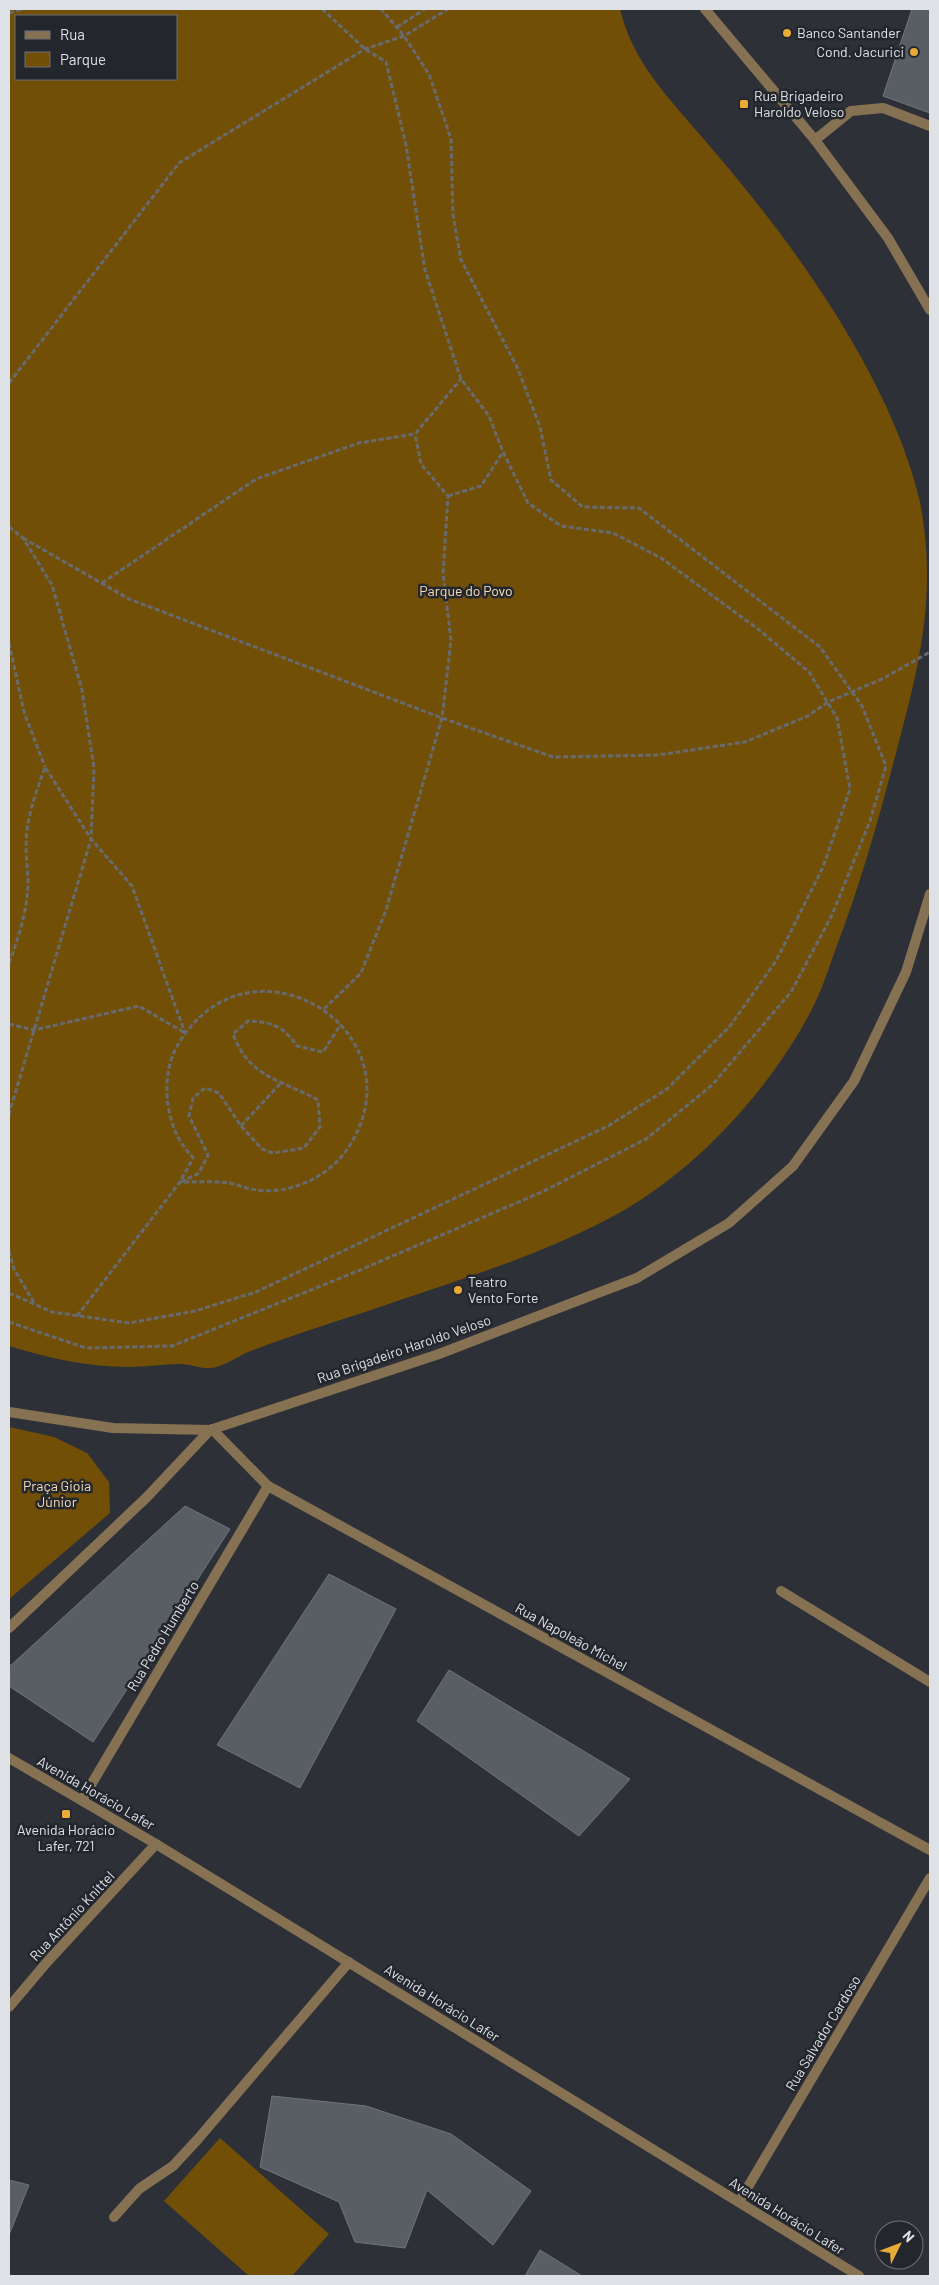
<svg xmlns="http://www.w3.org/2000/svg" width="939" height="2285" font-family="Barlow,sans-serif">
	<rect width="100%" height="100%" fill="#2d3137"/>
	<g fill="#724f07" fill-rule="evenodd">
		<path d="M 9,9 L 620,9 C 631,55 658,86 688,121 C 708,144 728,167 747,191 C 816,276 895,394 920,502 C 939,602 916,677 891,772 C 875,832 858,891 836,948 C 829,967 823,987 814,1005 C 774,1085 699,1168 621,1212 C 544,1255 457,1280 374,1309 C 332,1323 289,1336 248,1352 C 237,1357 223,1367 211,1368 C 201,1369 190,1364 180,1364 C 163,1364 146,1367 129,1367 C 89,1367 47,1358 9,1346 ZM 16,16 L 176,16 L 176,79 L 16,79 Z"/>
		<path d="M 9,1427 L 54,1437 L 87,1453 L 109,1482 L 110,1513 L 9,1599 Z"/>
		<path d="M 220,2138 L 329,2234 L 292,2276 L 249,2276 L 164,2201 Z"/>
	</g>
	<g fill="#595d64" stroke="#70747c">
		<path d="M 912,9 L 930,9 L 930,113 L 883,96 Z"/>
		<path d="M 185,1506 L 230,1529 L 93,1742 L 9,1686 L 9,1667 Z"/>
		<path d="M 329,1574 L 396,1609 L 300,1788 L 217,1745 Z"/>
		<path d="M 449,1670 L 630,1779 L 579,1836 L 417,1721 Z"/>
		<path d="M 272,2096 L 366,2106 L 451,2134 L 531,2191 L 493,2245 L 427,2190 L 405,2248 L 355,2242 L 339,2202 L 260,2167 Z"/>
		<path d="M 9,2180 L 29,2185 L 9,2235 Z"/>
		<path d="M 540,2250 L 582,2276 L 525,2276 Z"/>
	</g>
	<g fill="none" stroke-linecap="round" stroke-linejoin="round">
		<g stroke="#676b70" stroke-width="3" stroke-dasharray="5 2.5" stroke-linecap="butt">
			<path d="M 9,13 L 23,9"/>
			<path d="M 397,27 L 425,9"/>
			<path d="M 9,383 L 179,163 L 365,49 L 404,36 L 448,9"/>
			<path d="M 448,496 L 481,486 L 503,452"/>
			<path d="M 9,527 L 23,538 L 52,585 L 82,690 L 94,768 L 91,839 L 9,1114"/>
			<path d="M 23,538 L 129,599 L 442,718 L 553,757 L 658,755 L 745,742 L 808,716 L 828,702 L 882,679 L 930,652"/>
			<path d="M 102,583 L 256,479 L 359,443 L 415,434 L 461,379"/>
			<path d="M 9,643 L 24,712 L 45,767"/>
			<path d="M 9,963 C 19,936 28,909 28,880 C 27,863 25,847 27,830 C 30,808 38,787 45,767 L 91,839 L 132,886 L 185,1033"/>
			<path d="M 324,1009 L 361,973 L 386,910 L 442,718 L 451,640 L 443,574 L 448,496 L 421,464 L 415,434"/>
			<path d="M 9,1024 L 34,1030 L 139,1006 L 185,1033"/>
			<path d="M 241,1126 L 280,1084"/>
			<path d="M 181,1182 L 199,1173 L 208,1155 L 189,1116 L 193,1098 L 205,1088 L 219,1093 L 241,1126 L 262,1149 L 273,1153 L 304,1148 L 320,1127 L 318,1100 C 282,1080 249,1078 233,1034 L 248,1021 C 272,1022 283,1026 297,1046 L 323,1052 L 341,1024"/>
			<path d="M 9,1251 L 14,1269 L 35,1304"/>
			<path d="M 9,1293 L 52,1312 L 129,1323 L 195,1311 L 256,1292 L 608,1126 L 667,1089 L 730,1026 L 776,961 L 823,867 L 850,789 L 837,718 L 809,672 L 758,629 L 661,558 L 613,533 L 561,526 L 528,503 L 503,452 L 489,416 L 461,379 L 425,270 L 406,145 L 386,62 L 365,49 L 322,9"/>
			<path d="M 77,1316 L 180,1182 L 193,1158 C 188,1152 183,1146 179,1139 C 165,1114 162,1075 176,1048 C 245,924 417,1026 353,1140 C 341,1162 320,1179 296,1186 C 282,1191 266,1192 251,1189 C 244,1188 237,1184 229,1183 C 214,1181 196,1182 180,1182"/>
			<path d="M 9,1322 L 86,1348 L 172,1346 L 353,1273 L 542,1192 L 646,1139 L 712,1085 L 791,992 L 832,915 L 870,821 L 886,766 L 862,706 L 820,647 L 639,508 L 583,507 L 551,480 L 540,427 L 518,369 L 461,260 L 453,215 L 451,139 L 429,74 L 404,36 L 381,9"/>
		</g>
		<path stroke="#867252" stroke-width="10" d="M 781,1591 L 930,1682"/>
		<g stroke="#867252" stroke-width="10">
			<path d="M 815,140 L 851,111 L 883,108 L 930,126"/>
			<path d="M 212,1429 L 268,1486 L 930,1850"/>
			<path d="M 9,1628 L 147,1497 L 210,1430"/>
			<path d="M 82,1800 L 268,1486"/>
			<path d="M 9,2007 L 48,1961 L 156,1844"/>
			<path d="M 739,2202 L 930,1878"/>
			<path d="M 114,2217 L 139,2189 L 173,2166 L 198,2139 L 349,1962"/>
		</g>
		<g stroke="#867252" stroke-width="10">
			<path d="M 705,9 L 815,140 L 888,238 L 930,310"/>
			<path d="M 9,1412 L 113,1428 L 210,1430 L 439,1354 L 637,1278 L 729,1223 L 793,1166 L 854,1081 L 906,972 L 930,894"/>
			<path d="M 9,1758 L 156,1844 L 859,2276"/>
		</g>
	</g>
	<g fill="#e9ab38" stroke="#23272d" stroke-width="2">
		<circle cx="787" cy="33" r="5"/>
		<circle cx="914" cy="52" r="5"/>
		<rect x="739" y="99" width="10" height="10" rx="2.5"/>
		<circle cx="458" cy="1290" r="5"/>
		<rect x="61" y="1809" width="10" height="10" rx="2.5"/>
	</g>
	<g text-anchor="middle" stroke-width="5" stroke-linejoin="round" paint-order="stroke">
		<g font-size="14" fill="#dee1e5" stroke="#23272d" text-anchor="start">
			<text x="797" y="38">Banco Santander</text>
			<text x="904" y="57" text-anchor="end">Cond. Jacurici</text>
			<text x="754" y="101">Rua Brigadeiro<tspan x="754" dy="16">Haroldo Veloso</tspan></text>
			<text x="468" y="1287">Teatro<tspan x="468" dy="16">Vento Forte</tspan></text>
			<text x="66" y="1835" text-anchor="middle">Avenida Horácio<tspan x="66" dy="16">Lafer, 721</tspan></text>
		</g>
		<g font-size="14" fill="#f7ddb6" stroke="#23272d">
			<text x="466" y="596">Parque do Povo</text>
			<text x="57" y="1491">Praça Gioia<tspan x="57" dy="16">Júnior</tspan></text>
		</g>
		<g font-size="14" fill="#dee1e5" stroke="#23272d">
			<text transform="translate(404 1349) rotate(-19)" y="5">Rua Brigadeiro Haroldo Veloso</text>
			<text transform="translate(163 1636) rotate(-59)" y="5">Rua Pedro Humberto</text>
			<text transform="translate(571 1637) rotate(29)" y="5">Rua Napoleão Michel</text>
			<text transform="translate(96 1793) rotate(30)" y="5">Avenida Horácio Lafer</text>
			<text transform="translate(72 1916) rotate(-47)" y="5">Rua Antônio Knittel</text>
			<text transform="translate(442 2003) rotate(32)" y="5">Avenida Horácio Lafer</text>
			<text transform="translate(823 2033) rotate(-59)" y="5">Rua Salvador Cardoso</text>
			<text transform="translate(787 2216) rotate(32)" y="5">Avenida Horácio Lafer</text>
		</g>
	</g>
	<rect width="939" height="2285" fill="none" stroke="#dee1e5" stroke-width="20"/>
	<rect x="15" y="15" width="162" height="65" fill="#23272d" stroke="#6e7177"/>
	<rect x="25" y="31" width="25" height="8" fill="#867252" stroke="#6e7177"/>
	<text x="60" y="40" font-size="15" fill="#dee1e5">Rua</text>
	<rect x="25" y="52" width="25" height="15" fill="#724f07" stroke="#6e7177"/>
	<text x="60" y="65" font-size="15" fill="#dee1e5">Parque</text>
	<g transform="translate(899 2245) rotate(48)"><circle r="24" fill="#23272d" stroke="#6e7177"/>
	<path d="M0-4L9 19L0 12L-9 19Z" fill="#e9ab38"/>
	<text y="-8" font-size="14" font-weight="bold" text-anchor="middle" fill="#dee1e5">N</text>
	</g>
</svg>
